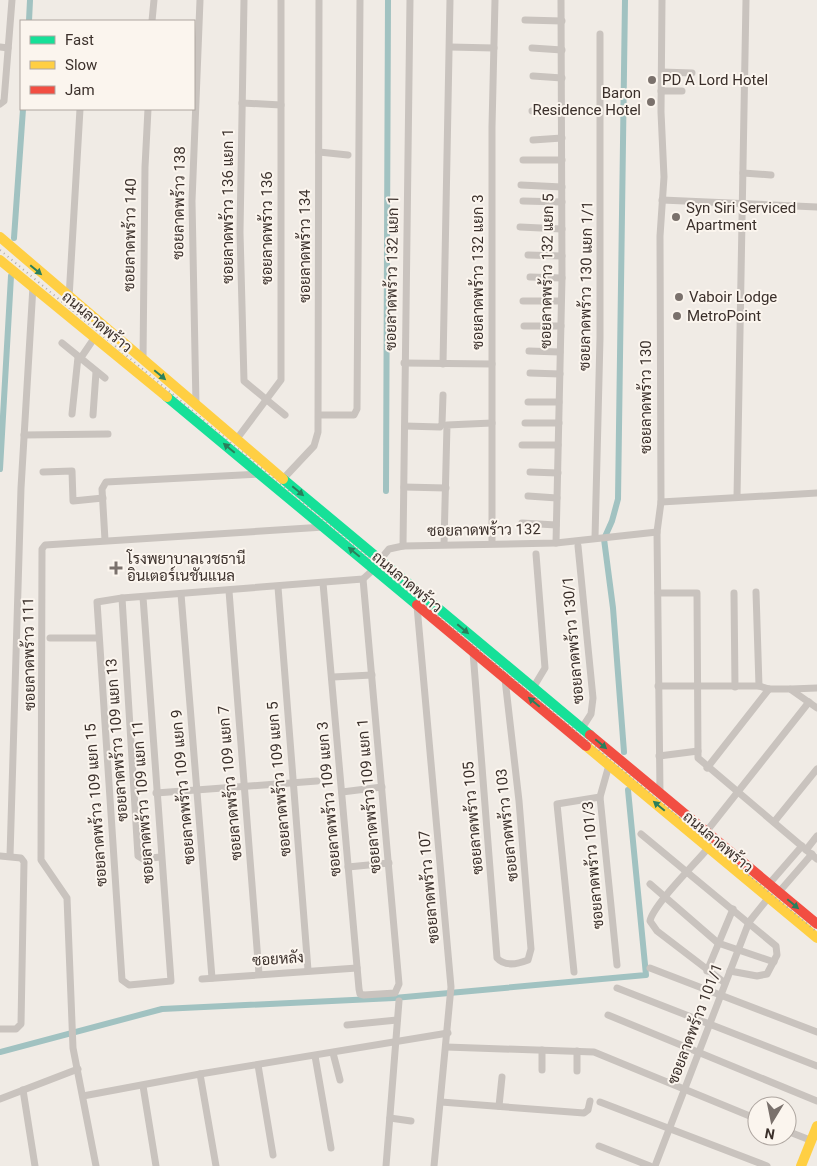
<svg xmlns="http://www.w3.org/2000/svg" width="817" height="1166" font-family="Roboto,Sarabun,sans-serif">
	<rect width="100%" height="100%" fill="#f0ebe5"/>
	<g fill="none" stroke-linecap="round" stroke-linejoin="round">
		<g stroke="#a1c2c1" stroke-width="6">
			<path d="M 29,21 L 30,0"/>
			<path d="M 14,238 L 23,109"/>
			<path d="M 0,469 L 11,276"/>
			<path d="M 386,491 L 388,0"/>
			<path d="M 624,752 L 613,608 L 604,539 L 612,521 L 618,499 L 625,0"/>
			<path d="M 0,1052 L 162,1009 L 394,998 L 646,975 L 628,790"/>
		</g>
		<g stroke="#c9c3be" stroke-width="7">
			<path d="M 244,0 L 240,232 L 244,381 L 285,415"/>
			<path d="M 525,20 L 562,21"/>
			<path d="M 152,21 L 154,0"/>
			<path d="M 0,47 L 8,48"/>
			<path d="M 450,47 L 494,48"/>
			<path d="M 532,48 L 562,50"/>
			<path d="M 662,72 L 692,73"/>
			<path d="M 533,76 L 562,78"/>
			<path d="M 661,91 L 682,91"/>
			<path d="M 242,103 L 281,105"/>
			<path d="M 0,104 L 4,101 L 12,0"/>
			<path d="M 532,111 L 562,110"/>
			<path d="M 533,140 L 562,138"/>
			<path d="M 319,152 L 348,155"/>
			<path d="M 523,160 L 562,160"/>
			<path d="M 743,173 L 771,175"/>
			<path d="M 521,185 L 562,187"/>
			<path d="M 662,200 L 817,207"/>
			<path d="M 523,201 L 562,202"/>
			<path d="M 520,227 L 562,229"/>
			<path d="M 528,255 L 562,256"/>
			<path d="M 530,277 L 562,278"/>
			<path d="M 69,298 L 80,109"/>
			<path d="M 523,301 L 561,301"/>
			<path d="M 524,326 L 561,326"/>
			<path d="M 62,343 L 105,378"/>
			<path d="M 529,351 L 560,352"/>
			<path d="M 80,359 L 95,337"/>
			<path d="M 143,360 L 145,167 L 148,109"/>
			<path d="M 404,363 L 492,364"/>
			<path d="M 443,364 L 450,0"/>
			<path d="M 530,373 L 560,374"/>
			<path d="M 528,402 L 559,402"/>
			<path d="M 196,405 L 192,201 L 200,0"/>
			<path d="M 72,414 L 78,357"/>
			<path d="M 93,415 L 96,372"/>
			<path d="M 319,415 L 354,415 L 357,409 L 360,0"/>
			<path d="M 525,423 L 559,423"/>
			<path d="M 405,426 L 440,427 L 442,424 L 443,395"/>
			<path d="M 24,435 L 108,434"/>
			<path d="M 236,440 L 281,380 L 281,0"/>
			<path d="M 522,445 L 558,445"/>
			<path d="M 43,472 L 72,471 L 73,501 L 103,498"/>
			<path d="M 530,472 L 558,473"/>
			<path d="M 283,479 L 314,446 L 318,432 L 319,0"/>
			<path d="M 404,487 L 446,488"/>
			<path d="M 528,496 L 557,498"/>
			<path d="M 737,497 L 746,0"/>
			<path d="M 661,502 L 817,493"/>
			<path d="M 522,523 L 556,525"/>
			<path d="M 595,538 L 600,338 L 600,34"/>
			<path d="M 105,540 L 102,489 L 106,482 L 260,474"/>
			<path d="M 492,543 L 492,127 L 495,0"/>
			<path d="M 556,543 L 562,278 L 561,0"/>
			<path d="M 444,544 L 447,425 L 492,423"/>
			<path d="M 403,546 L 410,0"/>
			<path d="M 578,546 L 593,698 L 591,714 L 582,728"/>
			<path d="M 380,560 L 389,549 L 403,546 L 556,543 L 657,532"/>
			<path d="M 323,583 L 359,989 L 360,994 L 364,995 L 395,993 L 399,984 L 363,579"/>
			<path d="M 278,587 L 308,970"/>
			<path d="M 229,591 L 259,974"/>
			<path d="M 756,592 L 759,686"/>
			<path d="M 658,593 L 697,593 L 698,758 L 817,859"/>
			<path d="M 734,593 L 735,687"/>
			<path d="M 181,594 L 212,978"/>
			<path d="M 143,597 L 171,981 L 129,985 L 122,980 L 97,602 L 122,598 L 363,579 L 374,569"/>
			<path d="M 122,598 L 138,856 L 143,859 L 160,857"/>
			<path d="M 417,606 L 451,987 L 434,1166"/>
			<path d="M 50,638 L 98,638"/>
			<path d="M 473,652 L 497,958 C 505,967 518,964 528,960 L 531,949 L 519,801 L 505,679"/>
			<path d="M 333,677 L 372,675"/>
			<path d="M 658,686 L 759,686 L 769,689 L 790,689 L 817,708"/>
			<path d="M 533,688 L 545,668 L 536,554"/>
			<path d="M 791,689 L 817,688"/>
			<path d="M 659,756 L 698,751"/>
			<path d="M 609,765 L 600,797 L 617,965"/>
			<path d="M 707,768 L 769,689"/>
			<path d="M 342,792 L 382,787"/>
			<path d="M 156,793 L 317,781"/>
			<path d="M 660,793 L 657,532 L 661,502 L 660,236 L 664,177 L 661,112 L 662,0"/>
			<path d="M 774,822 L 817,769"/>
			<path d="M 706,832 L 809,702"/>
			<path d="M 641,834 L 776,946 L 777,955 L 767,974 L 757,976 L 730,971"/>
			<path d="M 709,847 C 697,862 653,905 650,921 L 657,931 L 725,983"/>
			<path d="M 806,850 L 817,836"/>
			<path d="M 0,856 L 21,858 L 24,862 L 21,1024 L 16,1029 L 0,1029"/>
			<path d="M 10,856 L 21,488 L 33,286"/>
			<path d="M 348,867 L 389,863"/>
			<path d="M 650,884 L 718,943 L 774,962"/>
			<path d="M 769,884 L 802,846"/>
			<path d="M 779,892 L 812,854"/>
			<path d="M 650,968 L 817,1032"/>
			<path d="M 707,971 L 733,909"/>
			<path d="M 574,972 L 557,804 L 600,797"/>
			<path d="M 202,979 L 357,968"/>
			<path d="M 617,988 L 817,1066"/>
			<path d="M 608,1015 L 817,1101"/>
			<path d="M 347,1025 L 397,1020"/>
			<path d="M 446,1047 L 594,1052 L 757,1119"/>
			<path d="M 577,1051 L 577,1071"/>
			<path d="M 333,1053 L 340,1080"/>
			<path d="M 315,1056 L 331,1148"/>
			<path d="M 258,1065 L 273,1155"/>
			<path d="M 542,1070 L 542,1050"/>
			<path d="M 200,1074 L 216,1166"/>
			<path d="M 143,1086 L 156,1166"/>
			<path d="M 23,1090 L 35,1166"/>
			<path d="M 83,1096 L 200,1074 L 448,1033"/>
			<path d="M 0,1099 L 78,1069"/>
			<path d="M 441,1102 L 584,1113 L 588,1110 L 590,1101"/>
			<path d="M 600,1102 L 767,1166"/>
			<path d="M 499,1106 L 502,1077"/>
			<path d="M 390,1118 L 411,1121"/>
			<path d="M 787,1131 L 810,1140"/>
			<path d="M 599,1146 L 650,1166"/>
			<path d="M 96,1166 L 73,1048 L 67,898 L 41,860 L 42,549 L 45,545 L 324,527"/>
			<path d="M 386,1166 L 399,1001"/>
			<path d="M 655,1166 L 749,922 L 769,897"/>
		</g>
		<g stroke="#16e098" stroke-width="10">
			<path d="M 167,397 L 417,605"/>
			<path d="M 283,479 L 590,735"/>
		</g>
		<g stroke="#ffcf43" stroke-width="10">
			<path d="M 0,237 L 283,479"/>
			<path d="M 0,260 L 167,397"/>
			<path d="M 586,746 L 817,938"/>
			<path d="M 801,1166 L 817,1126"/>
		</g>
		<g stroke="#f24e42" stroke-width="10">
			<path d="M 417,605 L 586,746"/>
			<path d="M 590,735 L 817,924"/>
		</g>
		<path stroke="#b1aca8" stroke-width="2" stroke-dasharray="1 4" stroke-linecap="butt" d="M 0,250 L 817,932"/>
	</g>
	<defs><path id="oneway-solid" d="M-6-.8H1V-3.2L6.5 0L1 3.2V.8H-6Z" transform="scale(1.25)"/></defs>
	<g fill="#2a7f5c">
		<use href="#oneway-solid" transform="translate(36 270) rotate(40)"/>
		<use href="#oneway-solid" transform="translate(160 375) rotate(40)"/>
		<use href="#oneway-solid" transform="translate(229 448) rotate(-140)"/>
		<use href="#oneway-solid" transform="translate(298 491) rotate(40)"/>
		<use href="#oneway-solid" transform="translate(354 552) rotate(-140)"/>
		<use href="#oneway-solid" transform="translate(463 629) rotate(40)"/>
		<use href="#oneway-solid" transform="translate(534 702) rotate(-140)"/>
		<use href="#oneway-solid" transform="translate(601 744) rotate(40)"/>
		<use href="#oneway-solid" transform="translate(659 806) rotate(-140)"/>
		<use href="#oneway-solid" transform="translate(793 904) rotate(40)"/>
	</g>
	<g fill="#7a716c" stroke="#fbf5ee" stroke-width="2">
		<circle cx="652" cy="80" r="5"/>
		<circle cx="651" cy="102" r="5"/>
		<circle cx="676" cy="217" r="5"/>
		<circle cx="679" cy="297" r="5"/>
		<circle cx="677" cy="316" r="5"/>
		<path d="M113.5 560.5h5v5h5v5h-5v5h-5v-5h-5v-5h5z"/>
	</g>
	<g text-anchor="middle" stroke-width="4" stroke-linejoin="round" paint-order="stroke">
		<g font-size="15" fill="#3b302b" stroke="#fbf5ee" text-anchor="start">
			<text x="662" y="85">PD A Lord Hotel</text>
			<text x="641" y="98" text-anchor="end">Baron<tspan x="641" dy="17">Residence Hotel</tspan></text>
			<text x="686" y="213">Syn Siri Serviced<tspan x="686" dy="17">Apartment</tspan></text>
			<text x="689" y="302">Vaboir Lodge</text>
			<text x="687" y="321">MetroPoint</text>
			<text x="127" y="564">โรงพยาบาลเวชธานี<tspan x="127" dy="17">อินเตอร์เนชันแนล</tspan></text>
		</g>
		<g font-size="15" fill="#3b302b" stroke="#fbf5ee">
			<text transform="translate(179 203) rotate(-89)" y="5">ซอยลาดพร้าว 138</text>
			<text transform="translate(228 206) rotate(-90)" y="5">ซอยลาดพร้าว 136 แยก 1</text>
			<text transform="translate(267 228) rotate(-90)" y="5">ซอยลาดพร้าว 136</text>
			<text transform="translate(130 235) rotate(-89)" y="5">ซอยลาดพร้าว 140</text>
			<text transform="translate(305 246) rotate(-90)" y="5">ซอยลาดพร้าว 134</text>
			<text transform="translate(547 271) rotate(-89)" y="5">ซอยลาดพร้าว 132 แยก 5</text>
			<text transform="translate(478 272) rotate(-90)" y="5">ซอยลาดพร้าว 132 แยก 3</text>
			<text transform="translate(392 273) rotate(-89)" y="5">ซอยลาดพร้าว 132 แยก 1</text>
			<text transform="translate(586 286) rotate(-89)" y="5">ซอยลาดพร้าว 130 แยก 1/1</text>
			<text transform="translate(97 322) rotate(40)" y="5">ถนนลาดพร้าว</text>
			<text transform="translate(646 397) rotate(-90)" y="5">ซอยลาดพร้าว 130</text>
			<text transform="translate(484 530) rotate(-1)" y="5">ซอยลาดพร้าว 132</text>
			<text transform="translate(407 582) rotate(40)" y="5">ถนนลาดพร้าว</text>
			<text transform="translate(573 640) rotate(-95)" y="5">ซอยลาดพร้าว 130/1</text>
			<text transform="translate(29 654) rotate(-91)" y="5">ซอยลาดพร้าว 111</text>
			<text transform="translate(117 740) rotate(-94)" y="5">ซอยลาดพร้าว 109 แยก 13</text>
			<text transform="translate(279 779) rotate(-95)" y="5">ซอยลาดพร้าว 109 แยก 5</text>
			<text transform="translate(230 783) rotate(-95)" y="5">ซอยลาดพร้าว 109 แยก 7</text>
			<text transform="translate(183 787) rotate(-95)" y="5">ซอยลาดพร้าว 109 แยก 9</text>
			<text transform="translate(369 796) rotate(-95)" y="5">ซอยลาดพร้าว 109 แยก 1</text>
			<text transform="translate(329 799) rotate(-95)" y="5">ซอยลาดพร้าว 109 แยก 3</text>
			<text transform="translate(143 802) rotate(-94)" y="5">ซอยลาดพร้าว 109 แยก 11</text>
			<text transform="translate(96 805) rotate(-94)" y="5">ซอยลาดพร้าว 109 แยก 15</text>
			<text transform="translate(473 818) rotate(-95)" y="5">ซอยลาดพร้าว 105</text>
			<text transform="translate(507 825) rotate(-96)" y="5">ซอยลาดพร้าว 103</text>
			<text transform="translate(718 842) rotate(40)" y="5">ถนนลาดพร้าว</text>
			<text transform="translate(593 865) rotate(-95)" y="5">ซอยลาดพร้าว 101/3</text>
			<text transform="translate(429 887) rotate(-95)" y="5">ซอยลาดพร้าว 107</text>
			<text transform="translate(278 959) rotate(-4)" y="5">ซอยหลัง</text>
			<text transform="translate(695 1024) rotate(-69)" y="5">ซอยลาดพร้าว 101/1</text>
		</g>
	</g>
	<rect x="20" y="20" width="175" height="90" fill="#fbf5ee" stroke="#aea6a0"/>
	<rect x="30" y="36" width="25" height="8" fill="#16e098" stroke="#aea6a0"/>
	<text x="65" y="45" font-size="15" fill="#3b302b">Fast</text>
	<rect x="30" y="61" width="25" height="8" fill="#ffcf43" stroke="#aea6a0"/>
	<text x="65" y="70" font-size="15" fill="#3b302b">Slow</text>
	<rect x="30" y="86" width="25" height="8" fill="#f24e42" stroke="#aea6a0"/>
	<text x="65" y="95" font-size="15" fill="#3b302b">Jam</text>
	<g transform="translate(772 1121) rotate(190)"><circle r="24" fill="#fbf5ee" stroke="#aea6a0"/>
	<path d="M0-4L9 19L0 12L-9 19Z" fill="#7a716c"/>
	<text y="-8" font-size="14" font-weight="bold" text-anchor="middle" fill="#3b302b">N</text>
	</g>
</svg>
